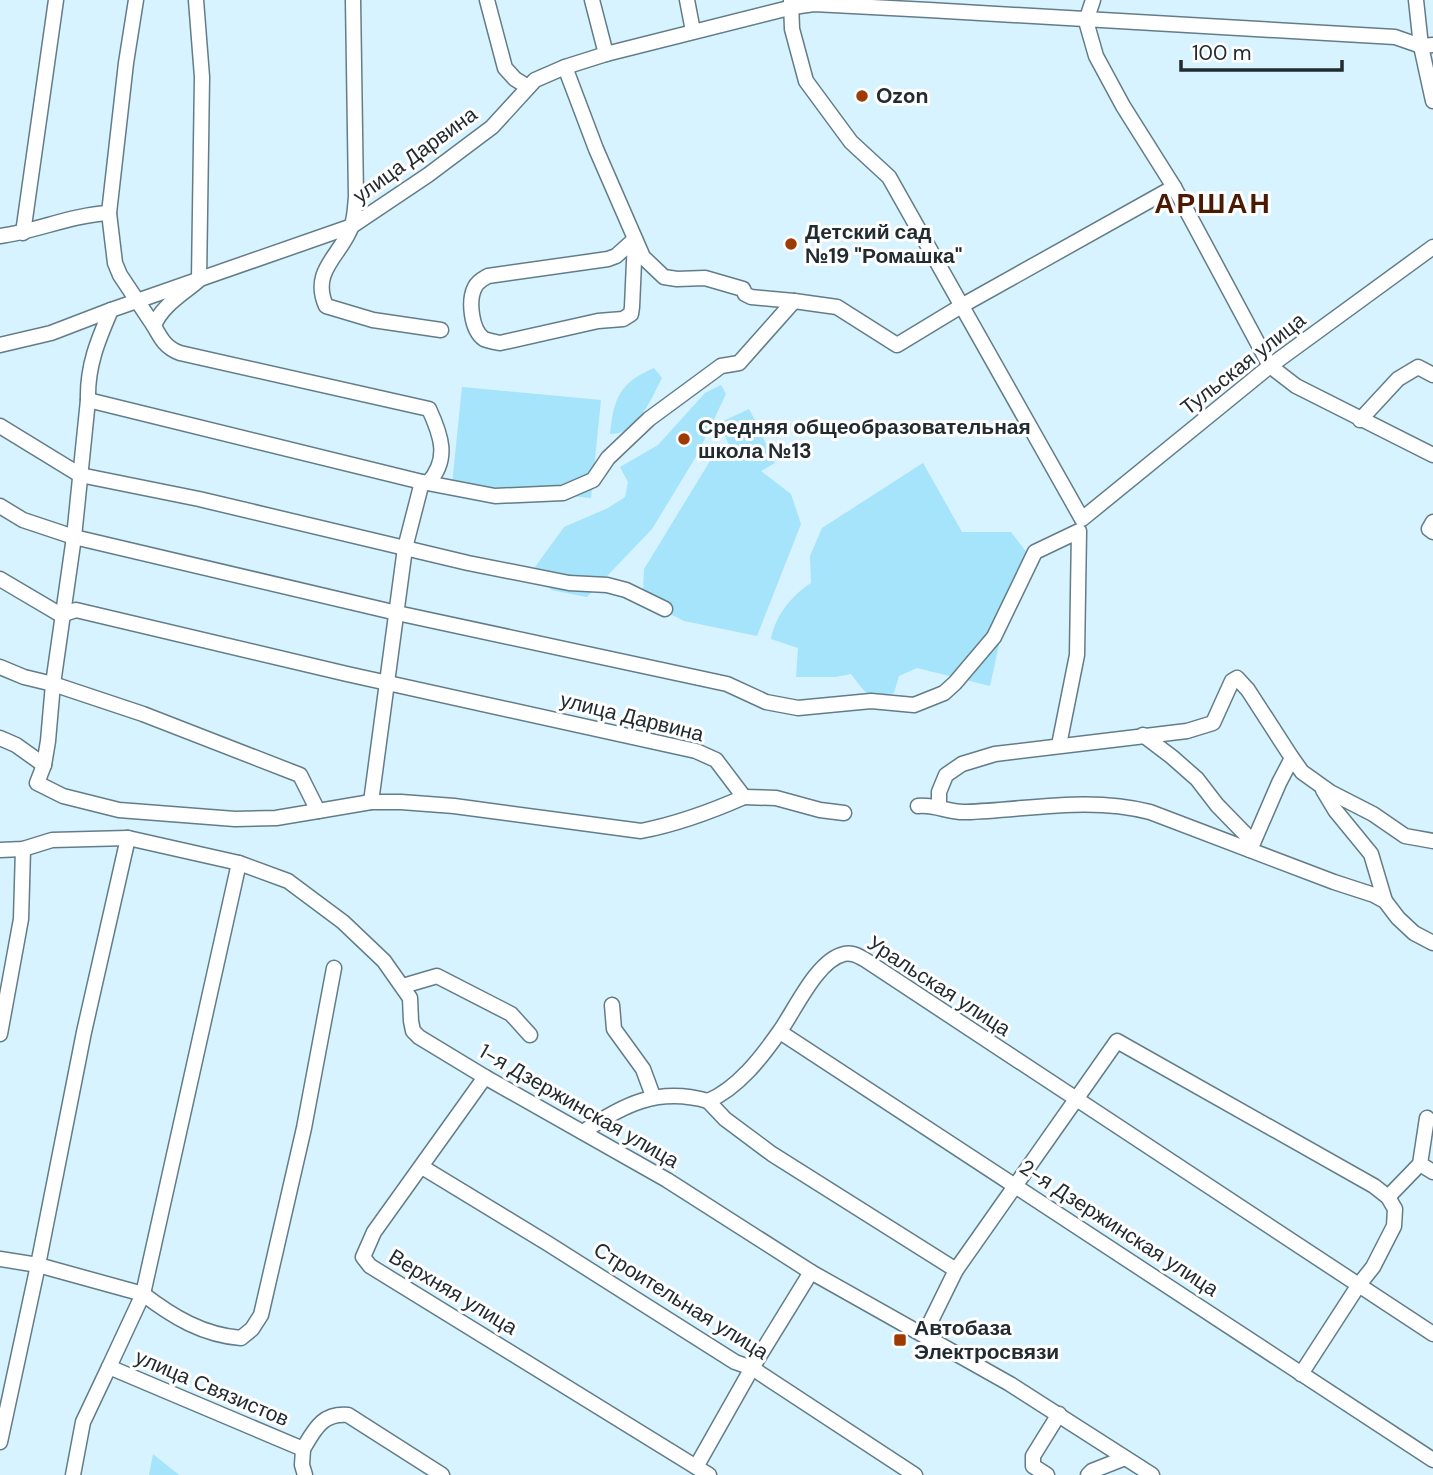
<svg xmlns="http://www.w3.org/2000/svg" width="1433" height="1475" font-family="'DM Sans',sans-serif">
	<rect width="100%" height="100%" fill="#d6f3ff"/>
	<g fill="#a5e4fb">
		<path d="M 654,368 L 662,378 C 651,399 637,435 610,434 C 614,398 619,383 654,368 Z"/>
		<path d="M 721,385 L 726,394 L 697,455 L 652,529 L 587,597 L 551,590 L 535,567 L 564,527 L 608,508 L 625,497 L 628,482 L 620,467 L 658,445 L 705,393 Z"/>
		<path d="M 462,387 L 601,400 L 591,498 L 452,484 Z"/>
		<path d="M 749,409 L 758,426 L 731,440 L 758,427 L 775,463 L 761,471 L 791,494 L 801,524 L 757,636 L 684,621 L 651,604 L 643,591 L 644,569 L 710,461 L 722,456 L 734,456 L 719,423 Z"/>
		<path d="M 923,463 L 962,532 L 1011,532 L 1030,557 L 1007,608 L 990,686 L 917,668 L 899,676 L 894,693 C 869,703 865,692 851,674 L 836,677 L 796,677 L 798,648 L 771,639 C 775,616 792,595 811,583 L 810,556 L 822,528 Z"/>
		<path d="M 153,1454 L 179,1475 L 149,1475 Z"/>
	</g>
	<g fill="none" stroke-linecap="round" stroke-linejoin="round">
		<g stroke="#637d87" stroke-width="17">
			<g id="minor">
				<path d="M 136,0 L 126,63 L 109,213 L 115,263 L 120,275 L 154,326"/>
				<path d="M 196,0 L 202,77 L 199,280 C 184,293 161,306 154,326 C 161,339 166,348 180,353 L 429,409 C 441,435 450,459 428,483"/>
				<path d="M 353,0 L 356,197 C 355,206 355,216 352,225 C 342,255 310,270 326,306 L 373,320 L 441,330"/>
				<path d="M 487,0 L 505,68 L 515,79 L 528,87"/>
				<path d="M 592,0 L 606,54"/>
				<path d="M 687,0 L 693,31"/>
				<path d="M 1093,0 L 1086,21 L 1096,56 L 1123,106 L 1174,187 L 1270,366 L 1296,386 L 1433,455"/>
				<path d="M 1416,0 L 1421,46 L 1433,101"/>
				<path d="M 791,1 L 792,29 L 806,81 L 851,142 L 889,177 L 1082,519 L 1270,366 L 1433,247"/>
				<path d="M 23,233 L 56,0"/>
				<path d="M 0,236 C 37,231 71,215 109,213"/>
				<path d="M 635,239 L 632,307 L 631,314 L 623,319 L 598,321 L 500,343 C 495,342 489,341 484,339 C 471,330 468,300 475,287 C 478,281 483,279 488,276 L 608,259 L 616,256 Z"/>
				<path d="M 794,301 L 837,307 L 897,345 L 963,305 L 1174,187"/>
				<path d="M 111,310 C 98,340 87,366 88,400 L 74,537 L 53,684 L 48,741 L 44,765 L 37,783 L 63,796 L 119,810 L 235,819 L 276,818 L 318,811"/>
				<path d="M 0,345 L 51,333 L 111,310 L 352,226 L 428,175 L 492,127 L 535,80 L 565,67 L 606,54 L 793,7 L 814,4 L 929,10 L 1395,37 L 1421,46 L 1433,45"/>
				<path d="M 88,400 L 422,482"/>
				<path d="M 1360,420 L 1398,379 L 1418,367 L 1433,375"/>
				<path d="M 0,426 L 80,475 L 199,499 L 468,563 L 569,583 L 607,585 L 626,590 L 665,609"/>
				<path d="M 0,506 L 23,520 L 74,537 L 397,613 L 727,684 L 766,702 L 798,708 L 871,701 L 914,705 L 944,693 L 955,683 L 994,637 L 1035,552 L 1079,531 L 1077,655 L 1059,745"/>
				<path d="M 1433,522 L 1429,529 L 1433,532"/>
				<path d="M 0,579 L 61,615 L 76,610 L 347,674 L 696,751 L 716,760 L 744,797 C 710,812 677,824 641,831 L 454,806 L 401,802 L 371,802 L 318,811 L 300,775 L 143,714 L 53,684 L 24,677 L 0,667"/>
				<path d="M 1143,735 L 1172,757 L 1197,779 L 1217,805 L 1253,842"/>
				<path d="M 0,738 L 16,745 L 44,765"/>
				<path d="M 1292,758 L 1302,772 L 1330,792 L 1373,814 L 1405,836 L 1433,841"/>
				<path d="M 1323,790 L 1335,810 L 1371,854 L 1385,901"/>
				<path d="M 744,797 L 776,798 L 820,810 L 844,813"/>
				<path d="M 371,802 L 405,548 L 422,482 L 495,496 L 563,493 L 593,480 L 608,458 L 649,419 L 721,366 L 739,363 L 794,301 L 751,297 L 745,294 L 743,289 L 705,278 L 677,279 L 664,277 L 643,257 L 596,149 L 565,67"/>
				<path d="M 918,806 C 935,804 949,813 966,812 C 1028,810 1089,796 1150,812 L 1334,882 L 1374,895 L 1385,901 L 1398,918 L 1414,933 L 1433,943"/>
				<path d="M 939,807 L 939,792 L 946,775 L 962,764 L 995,754 L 1187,731 L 1213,723 L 1232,681 L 1237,678 L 1248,690 L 1292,758 L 1279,783 L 1250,850"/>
				<path d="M 0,850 L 23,849 L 52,840 L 128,838 L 239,863 L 288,881 L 343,922 L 384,961 L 410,998 L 411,1021 L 413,1031 L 419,1037 L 485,1077 L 667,1180 L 811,1272 L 1010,1384 L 1152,1475"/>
				<path d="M 403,986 L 437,976 L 511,1014 L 530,1035"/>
				<path d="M 612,1005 L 614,1029 L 643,1069 L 653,1096"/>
				<path d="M 780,1032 L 1433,1460"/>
				<path d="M 0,1034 L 21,919 L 23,849"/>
				<path d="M 485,1077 L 374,1232 L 363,1257 L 370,1266 L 709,1475"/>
				<path d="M 1427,1118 L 1420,1164 L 1433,1172"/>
				<path d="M 583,1132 C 624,1104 658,1087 708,1101"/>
				<path d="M 422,1167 L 547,1243 L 735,1362 L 752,1368 L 915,1475"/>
				<path d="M 1388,1197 L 1420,1164"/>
				<path d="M 0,1259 L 38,1265 L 143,1294 L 239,863"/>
				<path d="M 956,1270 L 772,1154 L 725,1119 L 708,1101 C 738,1088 761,1058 780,1031 C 795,1010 817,960 844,954 C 852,952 858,956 864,959 L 1433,1334"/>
				<path d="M 924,1335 L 956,1270 L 1117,1041 L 1374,1186 L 1388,1197 L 1395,1209 L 1394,1226 L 1373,1267 L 1358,1286 L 1301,1374"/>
				<path d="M 109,1367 L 143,1294 C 173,1317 203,1335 241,1338 L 252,1329 L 261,1315 L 304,1128 L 334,968"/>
				<path d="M 0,1442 L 38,1265 L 84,1032 L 128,838"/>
				<path d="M 303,1449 C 315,1429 322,1413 348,1415 L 442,1475"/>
				<path d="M 696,1467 L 752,1368 L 811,1272"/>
				<path d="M 73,1475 L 83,1422 L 109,1367 L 303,1449 L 302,1465 L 305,1475"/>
				<path d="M 1047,1475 L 1033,1466 L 1033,1456 L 1059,1414"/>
				<path d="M 1088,1475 L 1092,1471 L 1125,1458"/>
			</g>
		</g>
		<use href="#minor" stroke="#fff" stroke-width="14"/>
	</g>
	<g fill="#9e3b00" stroke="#fff" stroke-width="2.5">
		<circle cx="862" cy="96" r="7"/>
		<circle cx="791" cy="244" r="7"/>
		<circle cx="684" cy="439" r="7"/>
		<rect x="893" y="1333" width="14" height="14" rx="3.5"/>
	</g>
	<g text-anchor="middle" stroke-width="6" stroke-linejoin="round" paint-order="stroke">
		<g font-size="21" font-weight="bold" fill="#212b30" stroke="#fff" text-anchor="start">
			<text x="876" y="103">Ozon</text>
			<text x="805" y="239">Детский сад<tspan x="805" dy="24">№19 "Ромашка"</tspan></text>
			<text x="698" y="434">Средняя общеобразовательная<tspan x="698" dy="24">школа №13</tspan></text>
			<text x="914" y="1335">Автобаза<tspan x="914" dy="24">Электросвязи</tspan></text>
		</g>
		<g font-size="21" fill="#212b30" stroke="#fff">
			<text transform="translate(415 155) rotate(-36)" y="7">улица Дарвина</text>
			<text transform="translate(1243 364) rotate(-38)" y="7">Тульская улица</text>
			<text transform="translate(632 717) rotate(14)" y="7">улица Дарвина</text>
			<text transform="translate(939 986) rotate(33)" y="7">Уральская улица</text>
			<text transform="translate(579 1106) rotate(30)" y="7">1-я Дзержинская улица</text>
			<text transform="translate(1119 1228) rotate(33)" y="7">2-я Дзержинская улица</text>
			<text transform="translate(453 1292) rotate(31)" y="7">Верхняя улица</text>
			<text transform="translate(681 1301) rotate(32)" y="7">Строительная улица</text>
			<text transform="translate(212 1388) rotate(23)" y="7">улица Связистов</text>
		</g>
		<g font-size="28" font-weight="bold" letter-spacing="2" fill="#4a1a03" stroke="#fff">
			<text x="1213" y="213">АРШАН</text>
		</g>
	</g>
	<path d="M1181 60v10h161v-10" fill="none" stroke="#212b30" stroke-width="3.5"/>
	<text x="1192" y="60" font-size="21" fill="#212b30" stroke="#ffffff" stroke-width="5" paint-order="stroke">100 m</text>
</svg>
